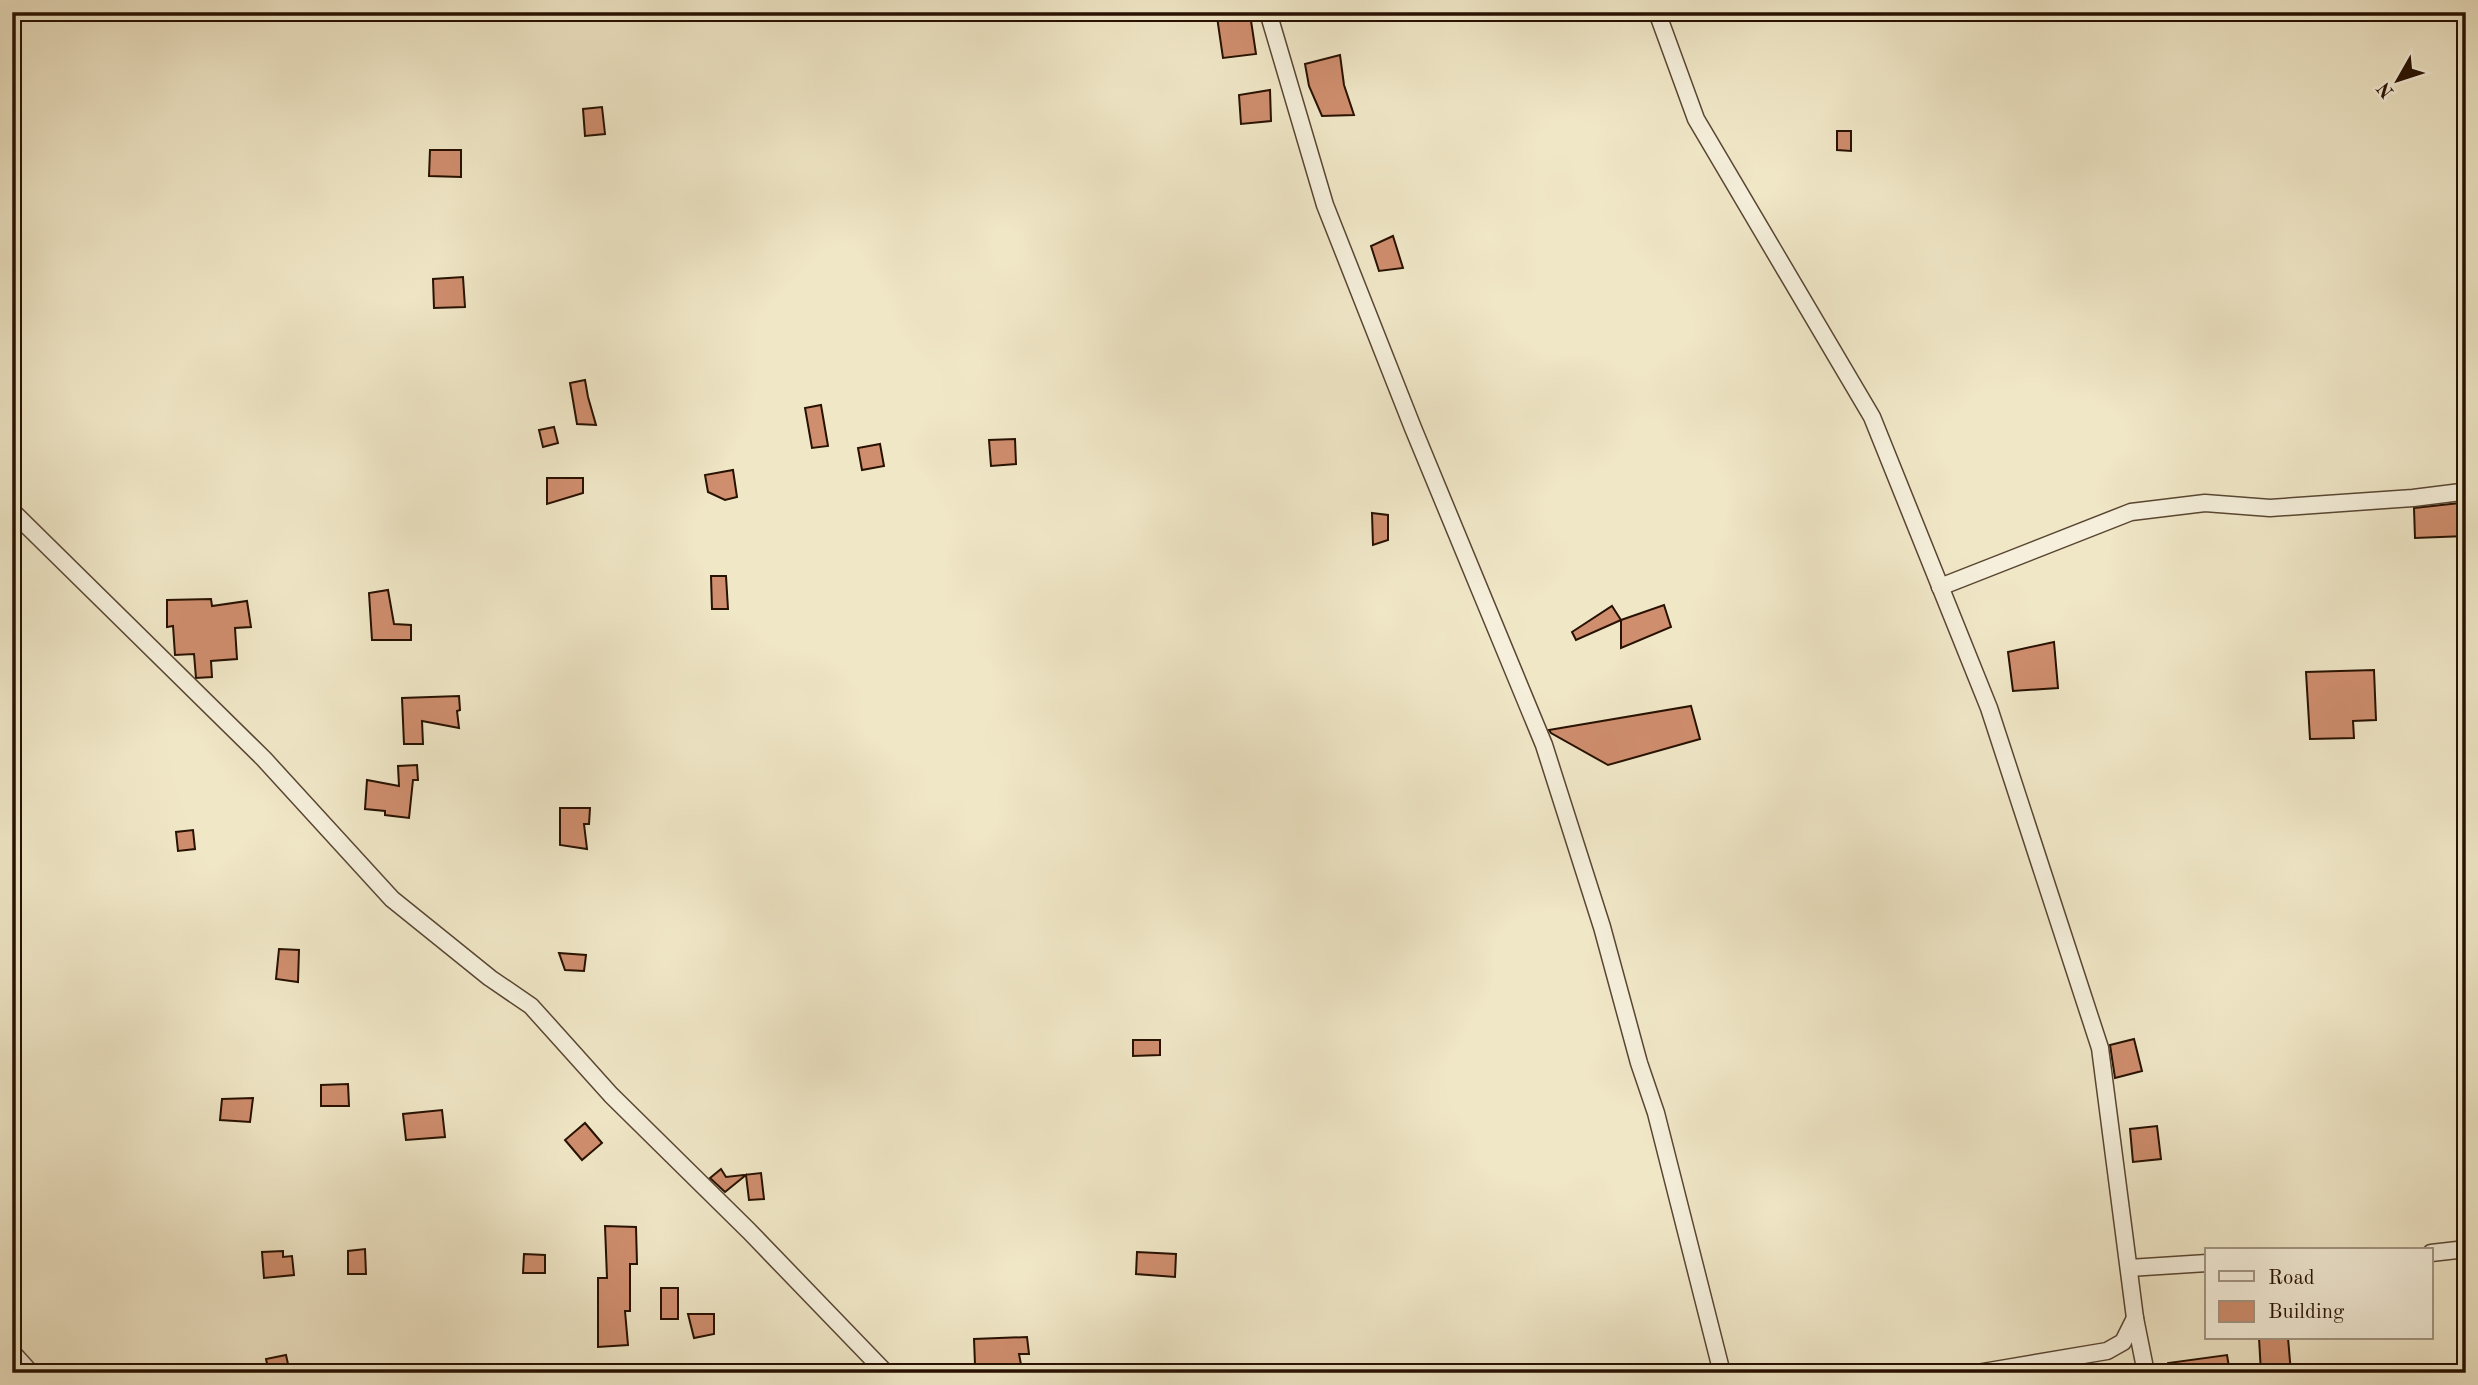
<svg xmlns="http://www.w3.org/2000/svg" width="2478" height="1385" font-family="'Old Standard TT',serif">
	<rect width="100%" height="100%" fill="#f0e7c7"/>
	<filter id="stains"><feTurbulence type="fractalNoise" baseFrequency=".00286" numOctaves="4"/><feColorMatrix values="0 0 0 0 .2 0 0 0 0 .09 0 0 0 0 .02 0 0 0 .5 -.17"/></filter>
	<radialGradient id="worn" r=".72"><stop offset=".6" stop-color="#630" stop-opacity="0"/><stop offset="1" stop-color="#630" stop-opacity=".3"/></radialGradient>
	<g fill="#cf8e6e" stroke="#271101" stroke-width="2">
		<path d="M 1250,14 L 1256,54 L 1223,58 L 1217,17 Z"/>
		<path d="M 1340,55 L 1344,85 L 1354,115 L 1322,116 L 1309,86 L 1305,64 Z"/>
		<path d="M 1270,90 L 1271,121 L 1241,124 L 1239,95 Z"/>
		<path d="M 602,107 L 605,134 L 585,136 L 583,109 Z"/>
		<path d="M 1837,131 L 1851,131 L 1851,151 L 1837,150 Z"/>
		<path d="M 430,150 L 461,150 L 461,177 L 429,176 Z"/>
		<path d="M 1393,236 L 1403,268 L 1379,271 L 1371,246 Z"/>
		<path d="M 463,277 L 465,307 L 434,308 L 433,279 Z"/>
		<path d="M 585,380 L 588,397 L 596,425 L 577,424 L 570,383 Z"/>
		<path d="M 821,405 L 828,446 L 812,448 L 805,408 Z"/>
		<path d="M 554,427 L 558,443 L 543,447 L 539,430 Z"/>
		<path d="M 1015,439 L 1016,464 L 991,466 L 989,440 Z"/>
		<path d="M 880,444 L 884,466 L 862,470 L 858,448 Z"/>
		<path d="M 733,470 L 737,497 L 725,500 L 708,492 L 705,475 Z"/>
		<path d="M 547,478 L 583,478 L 583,493 L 547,504 Z"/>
		<path d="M 2460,503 L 2466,504 L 2466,536 L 2415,538 L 2414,508 Z"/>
		<path d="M 1372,513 L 1388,515 L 1388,540 L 1373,545 Z"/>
		<path d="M 711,576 L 726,576 L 728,609 L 712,609 Z"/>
		<path d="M 388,590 L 394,624 L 411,625 L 411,640 L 372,640 L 369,593 Z"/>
		<path d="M 211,599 L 212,606 L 247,601 L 251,627 L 235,628 L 237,659 L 211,661 L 212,677 L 196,678 L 194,654 L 175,655 L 173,626 L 167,627 L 167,600 Z"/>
		<path d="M 1664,605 L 1671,627 L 1621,648 L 1621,620 Z"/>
		<path d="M 1612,606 L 1621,620 L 1576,640 L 1572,632 Z"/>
		<path d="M 2054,642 L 2058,688 L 2013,691 L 2008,652 Z"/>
		<path d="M 2374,670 L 2376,720 L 2353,721 L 2354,738 L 2310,739 L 2306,672 Z"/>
		<path d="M 459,696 L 460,710 L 457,711 L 459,728 L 422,721 L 423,744 L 404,744 L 402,698 Z"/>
		<path d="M 1691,706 L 1700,739 L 1608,765 L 1551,733 L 1549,730 Z"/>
		<path d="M 417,765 L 418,780 L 413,780 L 409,818 L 385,815 L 385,811 L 365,809 L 367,780 L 399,786 L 398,766 Z"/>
		<path d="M 560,808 L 590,808 L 589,824 L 584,824 L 587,849 L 560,845 Z"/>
		<path d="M 193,830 L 195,849 L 178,851 L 176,832 Z"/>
		<path d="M 279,949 L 299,950 L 298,982 L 276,979 Z"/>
		<path d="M 559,953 L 586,955 L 584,971 L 565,970 Z"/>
		<path d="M 2134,1039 L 2142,1071 L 2115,1078 L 2110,1045 Z"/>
		<path d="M 1133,1040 L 1160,1040 L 1160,1055 L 1133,1056 Z"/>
		<path d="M 348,1084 L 349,1106 L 321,1106 L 321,1085 Z"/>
		<path d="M 253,1098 L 250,1122 L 220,1120 L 222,1099 Z"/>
		<path d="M 442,1110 L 445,1137 L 406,1140 L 403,1114 Z"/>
		<path d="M 585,1123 L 602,1143 L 582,1160 L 565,1140 Z"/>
		<path d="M 2157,1126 L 2161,1159 L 2133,1162 L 2130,1129 Z"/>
		<path d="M 721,1169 L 726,1177 L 761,1173 L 764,1199 L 749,1200 L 746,1175 L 725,1192 L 710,1178 Z"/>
		<path d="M 605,1226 L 636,1227 L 637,1264 L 630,1264 L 630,1311 L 625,1311 L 628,1345 L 598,1347 L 598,1278 L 607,1278 Z"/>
		<path d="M 365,1249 L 366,1274 L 348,1274 L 348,1251 Z"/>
		<path d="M 283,1251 L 283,1257 L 292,1256 L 294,1275 L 264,1278 L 262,1252 Z"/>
		<path d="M 1137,1252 L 1176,1254 L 1175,1277 L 1136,1274 Z"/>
		<path d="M 524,1254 L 545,1255 L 545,1273 L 523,1273 Z"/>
		<rect x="661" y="1288" width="17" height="31"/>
		<path d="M 688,1314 L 714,1314 L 714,1334 L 694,1338 Z"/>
		<path d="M 1027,1337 L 1029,1354 L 1019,1354 L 1022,1370 L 998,1373 L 997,1364 L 975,1365 L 974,1339 Z"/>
		<path d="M 2259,1338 L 2288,1338 L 2291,1373 L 2261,1373 Z"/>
		<path d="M 286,1355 L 290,1373 L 269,1373 L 266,1359 Z"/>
		<path d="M 2227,1355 L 2230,1373 L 2168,1373 L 2168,1363 Z"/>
	</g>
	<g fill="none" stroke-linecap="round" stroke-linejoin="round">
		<g stroke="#594632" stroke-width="19">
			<g id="minor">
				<path d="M 1268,12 L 1325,205 L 1413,428 L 1544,745 L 1602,927 L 1639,1063 L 1656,1113 L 1722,1373"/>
				<path d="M 1657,12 L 1696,119 L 1872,417 L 1989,708 L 2100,1048 L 2135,1318 L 2146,1373"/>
				<path d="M 12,511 L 264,759 L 392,899 L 490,978 L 531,1006 L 611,1095 L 749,1231 L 886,1373"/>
				<path d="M 1940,587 L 2131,512 L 2205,503 L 2270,508 L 2413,498 L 2461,492 L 2466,494"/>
				<path d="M 2431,1253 L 2466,1249"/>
				<path d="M 2129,1268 L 2207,1263"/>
				<path d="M 12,1352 L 31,1373"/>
				<path d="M 1977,1373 L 2107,1351 L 2123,1342 L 2135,1318"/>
			</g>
		</g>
		<use href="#minor" stroke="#f5efdb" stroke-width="16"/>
	</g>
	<rect width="2478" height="1385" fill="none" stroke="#f0e7c7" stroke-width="42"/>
	<rect x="14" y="14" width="2450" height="1357" fill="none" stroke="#271101" stroke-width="3.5"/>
	<rect x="21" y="21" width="2436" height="1343" fill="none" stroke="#271101" stroke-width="2"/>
	<rect x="2205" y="1248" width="228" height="91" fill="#f5efdb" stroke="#a39684" stroke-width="2"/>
	<rect x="2219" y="1271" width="35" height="10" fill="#f5efdb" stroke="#a39684" stroke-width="2"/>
	<text x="2268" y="1284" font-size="21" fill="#271101">Road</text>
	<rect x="2219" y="1301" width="35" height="21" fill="#cf8e6e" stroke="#a39684" stroke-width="2"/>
	<text x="2268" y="1318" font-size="21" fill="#271101">Building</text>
	<g transform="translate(2398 80) rotate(231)" stroke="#f5efdb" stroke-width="5" paint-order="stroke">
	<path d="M0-5L12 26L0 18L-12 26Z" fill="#271101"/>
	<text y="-10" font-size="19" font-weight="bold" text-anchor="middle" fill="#271101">N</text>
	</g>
	<rect width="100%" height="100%" filter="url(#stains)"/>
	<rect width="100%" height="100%" fill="url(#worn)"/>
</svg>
